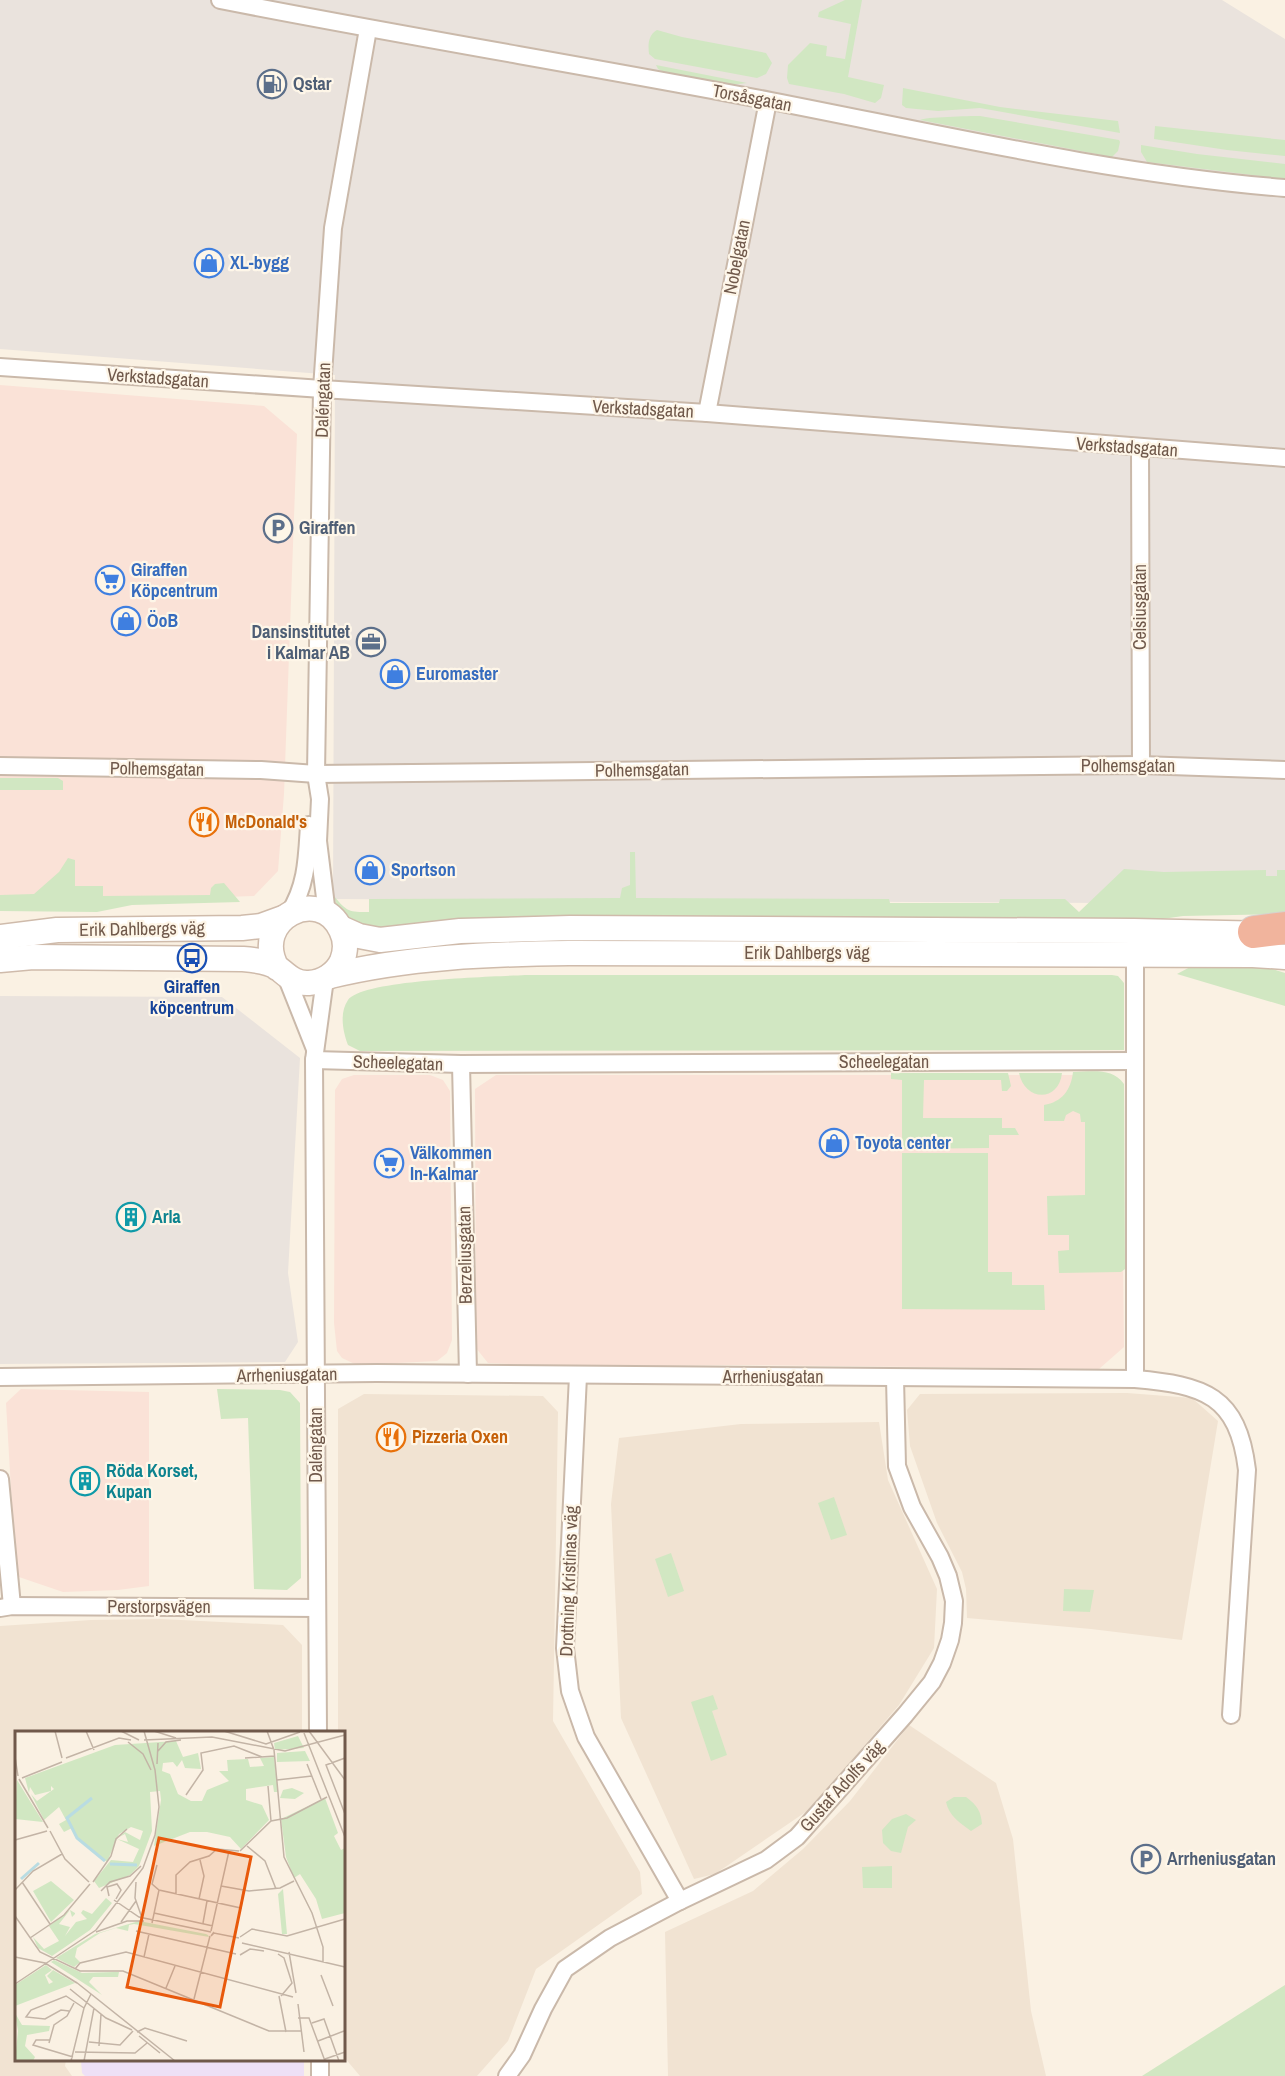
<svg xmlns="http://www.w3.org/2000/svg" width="1285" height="2076" font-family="'Archivo Narrow',sans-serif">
	<rect width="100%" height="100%" fill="#faf1e3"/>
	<g fill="#f1e3d2">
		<path d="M 1127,1393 L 1192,1398 L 1218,1421 L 1182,1640 L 1091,1629 L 967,1618 L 966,1589 L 962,1572 L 937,1523 L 910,1446 L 907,1410 L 920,1394 Z"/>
		<path d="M 364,1394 L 543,1396 L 558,1412 L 553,1721 L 640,1872 L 642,1894 L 536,1969 L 508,2041 L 477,2076 L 360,2076 L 344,2057 L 344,1732 L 338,1732 L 338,1409 Z"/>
		<path d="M 879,1422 L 888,1480 L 937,1589 L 934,1648 L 899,1705 L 810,1809 L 715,1874 L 694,1879 L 621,1718 L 611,1504 L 619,1438 L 741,1424 Z"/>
		<path d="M 161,1619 L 283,1625 L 302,1645 L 302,1732 L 16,1732 L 16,2060 L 66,2060 L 65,2066 L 72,2076 L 0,2076 L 0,1626 L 91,1620 Z"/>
		<path d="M 909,1725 L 996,1783 L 1013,1839 L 1031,2011 L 1046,2076 L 668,2076 L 665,1932 L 753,1891 L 803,1849 L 850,1801 Z"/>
	</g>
	<g fill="#fae2d7">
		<path d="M 0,385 L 264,406 L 297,434 L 284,794 L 278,871 L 254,896 L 134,900 L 0,907 Z"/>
		<path d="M 354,1075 L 430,1075 L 443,1080 L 450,1091 L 452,1340 L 447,1353 L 437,1361 L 357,1365 L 342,1358 L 337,1351 L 334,1323 L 335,1090 L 342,1079 Z"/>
		<path d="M 496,1075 L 1110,1075 L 1121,1087 L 1124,1347 L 1099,1369 L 733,1365 L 579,1367 L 488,1363 L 476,1348 L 475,1089 Z"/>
		<path d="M 21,1389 L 149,1392 L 149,1586 L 118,1590 L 63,1592 L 16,1576 L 6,1403 Z"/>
	</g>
	<g fill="#eae3dd">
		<path d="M 0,0 L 1222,0 L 1285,39 L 1285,904 L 333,899 L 335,375 L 0,349 Z"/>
		<path d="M 0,996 L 222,997 L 300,1058 L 288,1273 L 298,1342 L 285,1362 L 0,1364 Z"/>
	</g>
	<path fill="#eee0f6" d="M 81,2060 L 304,2060 L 304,2076 L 85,2076 L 82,2073 Z"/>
	<g fill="#d1e7c2">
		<path d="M 845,0 L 862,0 L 848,77 L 884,85 L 881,98 L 875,103 L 844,94 L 789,84 L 787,78 L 788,65 L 810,43 L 827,46 L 826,56 L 845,59 L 851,24 L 818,17 L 819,12 Z"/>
		<path d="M 657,30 L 682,37 L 766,53 L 772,63 L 766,74 L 757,78 L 655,59 L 649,54 C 648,45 648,35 657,30 Z"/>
		<path d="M 656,65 L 747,83 L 730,85 L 664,72 L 658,69 Z"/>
		<path d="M 903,88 L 1000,107 L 1118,121 L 1120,133 L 980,108 L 938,111 L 906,108 L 902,105 Z"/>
		<path d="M 980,116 L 1119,140 L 1120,142 L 1118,151 L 1112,157 L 920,120 C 924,117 970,116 980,116 Z"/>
		<path d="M 1155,126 L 1285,140 L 1285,156 L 1227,150 L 1154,139 Z"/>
		<path d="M 1141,145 L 1197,154 L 1285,164 L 1285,179 L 1147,162 L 1141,152 Z"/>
		<path d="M 0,778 L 58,778 L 63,781 L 63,790 L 0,790 Z"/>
		<path d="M 630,852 L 635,852 L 636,898 L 889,899 L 890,903 L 999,903 L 1000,899 L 1065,899 L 1079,912 L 1124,869 L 1164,872 L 1266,870 L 1266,876 L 1277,876 L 1277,870 L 1285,870 L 1285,914 L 1183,916 L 1148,921 L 400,930 C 376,928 340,926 334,896 C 347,912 349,912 369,912 L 369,899 L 620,898 L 622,888 L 630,885 Z"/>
		<path d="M 68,858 L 75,860 L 75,886 L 103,886 L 103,896 L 210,895 L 211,888 L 215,884 L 224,883 L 240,902 L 132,905 L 97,912 L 0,911 L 0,895 L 34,894 L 59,872 Z"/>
		<path d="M 1192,966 L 1263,966 L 1285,973 L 1285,1006 L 1177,974 Z"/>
		<path d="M 525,975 L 1112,975 L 1118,976 L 1124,983 L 1124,1050 L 360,1051 L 348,1045 C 343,1032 339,1013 348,1000 C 364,979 495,977 525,975 Z"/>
		<path d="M 1073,1072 C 1091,1072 1112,1067 1124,1084 L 1125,1269 L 1121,1272 L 1059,1273 L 1058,1251 L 1069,1250 L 1069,1235 L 1048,1235 L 1047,1196 L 1085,1195 L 1085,1122 L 1081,1122 L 1080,1114 L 1073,1111 L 1066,1115 L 1064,1121 L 1044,1121 L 1044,1105 C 1062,1102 1071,1090 1073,1072 Z"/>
		<path d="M 891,1073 L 1008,1073 L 1011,1086 L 1007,1091 L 1002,1091 L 1001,1080 L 924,1080 L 923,1118 L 1002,1118 L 1002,1128 L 1015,1128 L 1019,1135 L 989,1135 L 989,1148 L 902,1149 L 902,1080 L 891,1079 Z"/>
		<path d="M 1019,1073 L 1062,1073 C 1059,1102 1025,1102 1019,1073 Z"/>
		<path d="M 902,1153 L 988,1153 L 988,1272 L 1012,1272 L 1012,1285 L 1044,1285 L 1045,1310 L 902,1309 Z"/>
		<path d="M 217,1389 L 280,1390 L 290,1392 L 300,1403 L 301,1578 L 287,1590 L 254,1589 L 248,1418 L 221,1419 Z"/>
		<path d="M 834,1497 L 847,1535 L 831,1540 L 818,1503 Z"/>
		<path d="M 671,1553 L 684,1591 L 668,1597 L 655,1559 Z"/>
		<path d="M 1064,1589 L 1094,1590 L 1090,1612 L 1063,1611 Z"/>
		<path d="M 713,1695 L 718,1709 L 712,1711 L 727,1755 L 711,1761 L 691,1702 Z"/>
		<path d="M 954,1797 L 966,1797 C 977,1805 981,1811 982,1824 L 971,1831 C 960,1823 949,1816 946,1802 Z"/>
		<path d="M 906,1814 L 916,1820 L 908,1827 L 901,1853 L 891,1851 L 883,1843 L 882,1830 L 892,1819 Z"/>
		<path d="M 892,1866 L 892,1888 L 863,1888 L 862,1867 Z"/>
		<path d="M 1285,1985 L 1285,2076 L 1142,2076 Z"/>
	</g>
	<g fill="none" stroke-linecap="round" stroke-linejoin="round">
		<g stroke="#cab9aa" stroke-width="20">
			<g id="street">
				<path d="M 220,0 C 403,36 588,66 771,101 C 941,134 1112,174 1285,188"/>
				<path d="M 0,367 L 322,389 L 707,413 L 1285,458"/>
				<path d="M 707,413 L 768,101"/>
				<path d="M 1140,448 L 1141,765"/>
				<path d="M 0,766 L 261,770 L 316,774 L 1141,765 L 1285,770"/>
				<path d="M 289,913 C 307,886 307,856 309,825"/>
				<path d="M 327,914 L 318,841 L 320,799 L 316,774 L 322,389 L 333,228 L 368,29"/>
				<path d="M 1135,945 L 1135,1379"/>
				<path d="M 286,976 L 315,1049"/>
				<path d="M 314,1060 L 461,1064 L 1135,1061"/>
				<path d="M 461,1064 L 468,1374"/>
				<path d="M 578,1376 L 565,1648 L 570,1691 L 586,1737 L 680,1901"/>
				<path d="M 0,1377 L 377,1373 L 1135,1379 C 1204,1385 1238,1395 1247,1470 L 1231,1715"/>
				<path d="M 0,1479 L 12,1606"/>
				<path d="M 0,1608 L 12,1606 L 317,1608"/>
				<path d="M 318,1732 L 314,1060 L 325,979"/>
				<path d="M 320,2060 L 320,2076"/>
				<path d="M 507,2076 L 522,2055 L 543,2009 L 565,1969 L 610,1938 L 680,1901 L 766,1860 L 797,1837 L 905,1715 L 932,1682 L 942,1663 L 950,1640 L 953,1623 L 954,1601 L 948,1576 L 940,1557 L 912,1507 L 897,1466 L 895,1378"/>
			</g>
		</g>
		<g stroke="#cfbbab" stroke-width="27">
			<g id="secondary">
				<path d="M 341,928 L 359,936 L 380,940 L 460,931 L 570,928 L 1134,931 L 1271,934"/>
				<path d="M 0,937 L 57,930 L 242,928 L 261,926 L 283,918"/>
				<path d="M 0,960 L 33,957 L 242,959 C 254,960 268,961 278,968 C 288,976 295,984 309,983 C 323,982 336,974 342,961 C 346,951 346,940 341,930 C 320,884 250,919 277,968"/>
				<path d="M 330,976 C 408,957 489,954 569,953 L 1253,955 L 1285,957"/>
			</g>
		</g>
		<g stroke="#d7d1cd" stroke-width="34">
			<path id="highway" d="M 1254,932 L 1285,928"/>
		</g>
		<use href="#street" stroke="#fff" stroke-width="16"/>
		<use href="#secondary" stroke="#fff" stroke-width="24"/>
		<use href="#highway" stroke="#f1b49d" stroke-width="32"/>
	</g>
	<defs>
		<g id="fuel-ring" transform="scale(1.5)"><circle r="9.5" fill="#fef6e8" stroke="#5c6f8a" stroke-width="1.5"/><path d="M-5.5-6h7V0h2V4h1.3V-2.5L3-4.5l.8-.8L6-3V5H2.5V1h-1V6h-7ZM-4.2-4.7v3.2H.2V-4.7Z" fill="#5c6f8a"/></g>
		<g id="shop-ring" transform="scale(1.5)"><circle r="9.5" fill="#fef6e8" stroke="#3f7fe0" stroke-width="1.5"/><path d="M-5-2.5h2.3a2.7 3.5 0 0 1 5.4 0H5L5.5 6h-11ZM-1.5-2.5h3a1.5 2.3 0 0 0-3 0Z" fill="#3f7fe0"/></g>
		<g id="parking-ring" transform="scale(1.5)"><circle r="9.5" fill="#fef6e8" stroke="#5c6f8a" stroke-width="1.5"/><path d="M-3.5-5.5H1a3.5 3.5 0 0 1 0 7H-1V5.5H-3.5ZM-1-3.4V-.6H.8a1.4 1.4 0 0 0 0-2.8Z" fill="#5c6f8a"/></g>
		<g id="supermarket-ring" transform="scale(1.5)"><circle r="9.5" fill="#fef6e8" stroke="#3f7fe0" stroke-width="1.5"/><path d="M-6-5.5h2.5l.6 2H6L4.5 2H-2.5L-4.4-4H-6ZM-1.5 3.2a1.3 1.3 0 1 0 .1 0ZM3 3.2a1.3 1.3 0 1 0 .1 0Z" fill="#3f7fe0"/></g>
		<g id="office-ring" transform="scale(1.5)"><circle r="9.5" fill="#fef6e8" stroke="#5c6f8a" stroke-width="1.5"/><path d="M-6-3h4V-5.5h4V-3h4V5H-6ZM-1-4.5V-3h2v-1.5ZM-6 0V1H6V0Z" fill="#5c6f8a"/></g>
		<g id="restaurant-ring" transform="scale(1.5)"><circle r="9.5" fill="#fef6e8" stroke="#e8710a" stroke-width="1.5"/><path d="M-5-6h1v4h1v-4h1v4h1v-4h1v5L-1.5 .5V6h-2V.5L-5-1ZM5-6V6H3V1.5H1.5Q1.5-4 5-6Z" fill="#e8710a"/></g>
		<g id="bus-ring" transform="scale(1.5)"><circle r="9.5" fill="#fef6e8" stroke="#1a4fb4" stroke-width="1.5"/><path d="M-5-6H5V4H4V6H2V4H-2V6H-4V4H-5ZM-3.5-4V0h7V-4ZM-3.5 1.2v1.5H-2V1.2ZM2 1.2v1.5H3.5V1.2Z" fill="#1a4fb4"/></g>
		<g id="building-ring" transform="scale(1.5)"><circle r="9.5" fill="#fef6e8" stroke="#0f9aa8" stroke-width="1.5"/><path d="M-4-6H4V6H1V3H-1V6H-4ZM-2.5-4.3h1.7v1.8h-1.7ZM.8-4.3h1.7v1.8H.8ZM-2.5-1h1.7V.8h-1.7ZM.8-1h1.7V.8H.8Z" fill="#0f9aa8"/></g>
	</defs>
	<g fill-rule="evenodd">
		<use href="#fuel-ring" x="272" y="84"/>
		<use href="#shop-ring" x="209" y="263"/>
		<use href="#parking-ring" x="278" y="528"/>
		<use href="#supermarket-ring" x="110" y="580"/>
		<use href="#shop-ring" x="126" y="621"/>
		<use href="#office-ring" x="371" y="642"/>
		<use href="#shop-ring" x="395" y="674"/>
		<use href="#restaurant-ring" x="204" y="822"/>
		<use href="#shop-ring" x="370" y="870"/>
		<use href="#bus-ring" x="192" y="958"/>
		<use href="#shop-ring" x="834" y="1143"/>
		<use href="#supermarket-ring" x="389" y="1163"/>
		<use href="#building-ring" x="131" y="1217"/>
		<use href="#restaurant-ring" x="391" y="1437"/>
		<use href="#building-ring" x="85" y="1481"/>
		<use href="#parking-ring" x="1146" y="1859"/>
	</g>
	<g text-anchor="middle" stroke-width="4.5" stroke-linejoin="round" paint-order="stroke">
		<g font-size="18" font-weight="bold" fill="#4e5e75" stroke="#fef6e8" text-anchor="start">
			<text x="293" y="90">Qstar</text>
			<text x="299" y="534">Giraffen</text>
			<text x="350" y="638" text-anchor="end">Dansinstitutet<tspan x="350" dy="21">i Kalmar AB</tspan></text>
			<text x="1167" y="1865">Arrheniusgatan</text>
		</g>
		<g font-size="18" fill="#70594b" stroke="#fef6e8">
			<text transform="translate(752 98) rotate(11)" y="6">Torsåsgatan</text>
			<text transform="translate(737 257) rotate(-79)" y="6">Nobelgatan</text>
			<text transform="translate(158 378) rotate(4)" y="6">Verkstadsgatan</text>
			<text transform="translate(323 400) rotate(-88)" y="6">Daléngatan</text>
			<text transform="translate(643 409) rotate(3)" y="6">Verkstadsgatan</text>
			<text transform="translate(1127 447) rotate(4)" y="6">Verkstadsgatan</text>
			<text transform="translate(1140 607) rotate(-90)" y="6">Celsiusgatan</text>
			<text x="1128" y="772">Polhemsgatan</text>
			<text transform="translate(157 769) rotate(1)" y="6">Polhemsgatan</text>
			<text transform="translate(642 770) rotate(-1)" y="6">Polhemsgatan</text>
			<text transform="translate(142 929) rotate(-1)" y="6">Erik Dahlbergs väg</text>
			<text x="807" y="959">Erik Dahlbergs väg</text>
			<text x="884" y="1068">Scheelegatan</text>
			<text transform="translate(398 1063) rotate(2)" y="6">Scheelegatan</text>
			<text transform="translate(465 1255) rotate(-91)" y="6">Berzeliusgatan</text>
			<text transform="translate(287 1375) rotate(-1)" y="6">Arrheniusgatan</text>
			<text x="773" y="1383">Arrheniusgatan</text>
			<text transform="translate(316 1445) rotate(-90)" y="6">Daléngatan</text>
			<text transform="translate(569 1581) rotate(-88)" y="6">Drottning Kristinas väg</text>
			<text x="159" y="1613">Perstorpsvägen</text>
			<text transform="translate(842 1786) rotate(-48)" y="6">Gustaf Adolfs väg</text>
		</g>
		<g font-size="18" font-weight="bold" fill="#366cbe" stroke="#fef6e8" text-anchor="start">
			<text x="230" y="269">XL-bygg</text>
			<text x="131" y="576">Giraffen<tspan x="131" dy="21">Köpcentrum</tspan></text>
			<text x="147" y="627">ÖoB</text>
			<text x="416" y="680">Euromaster</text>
			<text x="391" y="876">Sportson</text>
			<text x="855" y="1149">Toyota center</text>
			<text x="410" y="1159">Välkommen<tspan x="410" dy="21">In-Kalmar</tspan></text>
		</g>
		<g font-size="18" font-weight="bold" fill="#c56008" stroke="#fef6e8" text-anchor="start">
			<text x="225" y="828">McDonald's</text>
			<text x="412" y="1443">Pizzeria Oxen</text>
		</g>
		<g font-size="18" font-weight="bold" fill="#164399" stroke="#fef6e8">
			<text x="192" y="993">Giraffen<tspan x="192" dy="21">köpcentrum</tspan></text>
		</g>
		<g font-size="18" font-weight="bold" fill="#0d838f" stroke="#fef6e8" text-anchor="start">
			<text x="152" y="1223">Arla</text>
			<text x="106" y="1477">Röda Korset,<tspan x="106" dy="21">Kupan</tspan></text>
		</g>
	</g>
	<g transform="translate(15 1731)">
		<rect width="330" height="330" fill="#faf1e3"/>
		<path d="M 283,5 L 289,17 L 260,19 L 259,12 ZM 161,10 L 168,26 L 183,22 L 186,38 L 170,37 L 167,29 L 162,36 L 158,31 L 148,32 L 147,40 L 155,43 L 163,63 L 176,70 L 187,70 L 192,59 L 214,50 L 204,40 L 213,40 L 212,29 L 233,28 L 235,36 L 249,35 L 245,27 L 259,26 L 263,61 L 259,61 L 258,54 L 231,58 L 231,69 L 247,74 L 254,89 L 226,118 L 215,106 L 192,101 L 175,101 L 139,115 L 146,69 L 145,60 L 135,61 L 137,100 L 124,135 L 115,144 L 84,157 L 79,150 L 96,129 L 118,131 L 124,118 L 102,108 L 113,111 L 110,103 L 104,106 L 110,101 L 125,109 L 128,100 L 116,96 L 104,103 L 92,131 L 64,109 L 57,97 L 49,101 L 44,93 L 51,89 L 44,76 L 29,89 L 16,63 L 22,70 L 39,58 L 36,55 L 36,60 L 20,64 L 15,56 L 14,62 L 10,47 L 100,14 ZM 290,20 L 295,30 L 262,31 L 262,22 ZM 2,49 L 28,91 L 0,88 ZM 277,57 L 289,62 L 280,68 L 265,67 L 268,59 ZM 310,67 L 323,102 L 319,105 L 326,119 L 330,117 L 330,182 L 307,188 L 301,168 L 285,143 L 279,147 L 271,126 L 266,88 ZM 36,150 L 59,169 L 36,191 L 18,160 ZM 268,158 L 272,203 L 267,203 L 263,163 ZM 91,167 L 97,172 L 75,199 L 37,225 L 23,217 L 18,206 L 29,218 L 44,210 L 34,195 L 55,179 L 60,182 L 60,183 L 57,186 L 55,179 L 44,193 L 55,196 L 50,205 L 61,191 L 72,188 L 66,182 L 68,179 L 77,183 ZM 124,190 L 191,203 L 193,204 L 194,206 L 119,193 L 114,194 L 113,200 L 101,197 L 85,202 L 62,217 L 60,226 L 65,231 L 59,236 L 41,227 L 80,203 ZM 39,229 L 67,242 L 99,241 L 104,241 L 103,246 L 78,246 L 74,251 L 87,264 L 36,231 ZM 31,234 L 37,239 L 30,244 L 34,253 L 38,251 L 32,245 L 38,239 L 60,252 L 0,275 L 0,254 ZM 0,282 L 7,294 L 35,295 L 34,300 L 12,304 L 10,315 L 20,326 L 18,330 L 0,330 L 3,300 Z" fill="#d1e7c2"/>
		<path fill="none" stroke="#b9dce2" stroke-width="3" d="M 77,67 L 52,87 L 62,107 L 90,130M 95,133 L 122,134M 6,148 L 24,132"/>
		<path fill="none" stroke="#c3b4a6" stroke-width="1.5" d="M 40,0 L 47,27M 71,0 L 79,19M 106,0 L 124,9M 139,0 L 161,7M 167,0 L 187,0M 209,0 L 251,13 L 285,1M 252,0 L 259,19 L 269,126 L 297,182 L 308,216 L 308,231M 294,0 L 330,49M 289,2 L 330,106M 129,9 L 197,6 L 270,20 L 330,4M 113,11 L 128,23 L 136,39M 143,20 L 151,11 L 166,9M 0,26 L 3,45M 51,27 L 104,7 L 116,9M 230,27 L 260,25M 330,27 L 311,34 L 330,83M 142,33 L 143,12M 292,33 L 306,68M 7,47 L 47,31M 4,48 L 33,97M 262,49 L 297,45M 253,55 L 256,90M 171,64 L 188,39 L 186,22 L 219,15 L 247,26M 35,100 L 50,128 L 74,151M 0,109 L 32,100M 232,115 L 250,130 L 261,158M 225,120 L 256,90 L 272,87 L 312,66M 142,134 L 137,153 L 144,159 L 226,177 L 228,160M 7,151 L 35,193M 78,151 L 96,125 L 101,108 L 112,98M 121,151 L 120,167 L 127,187M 206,155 L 234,160 L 265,157 L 279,150M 0,159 L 18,140 L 47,123M 86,160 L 95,151 L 115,145 L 126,135M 161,163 L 161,144 L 175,131 L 194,125 L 202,118 L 224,120M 94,165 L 92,156 L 102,153 L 106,159 L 101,168M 184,168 L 189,145 L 185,129M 99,169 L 124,186 L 196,201M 139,182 L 198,195M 0,185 L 25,221 L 65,240 L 108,240 L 254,300 L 286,300M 106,191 L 121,170M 137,192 L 144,159M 188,192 L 192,170M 121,200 L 221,223M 196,200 L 214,120M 81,201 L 112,190 L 129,190M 199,201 L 196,205 L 199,202 L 224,207M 225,206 L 237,198 L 272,205 L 330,188M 15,207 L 49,184 L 75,153M 227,212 L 330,236M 274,221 L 281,262M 263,223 L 269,227 L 277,252 L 266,265M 225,224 L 235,218 L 249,220M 0,226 L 30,232 L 62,252M 129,226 L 134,203M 60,238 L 65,232 L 111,221 L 278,266M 306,244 L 318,275M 61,251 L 160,330M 0,253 L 81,199 L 128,137 L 140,104 L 144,76 L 140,39 L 129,0M 151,257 L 160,235M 55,258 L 91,287 L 117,299M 264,265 L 271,301M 179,268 L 195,205M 283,273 L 289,321M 54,280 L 46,279 L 30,288 L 11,286 L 16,279 L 51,265 L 69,277M 283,287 L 294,287 L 310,330M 297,292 L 309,288 L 324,330M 122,301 L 130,297 L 172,310M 124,305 L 145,322M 35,309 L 21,309 L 18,314 L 58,326M 303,310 L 329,300M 74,311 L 105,314 L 118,300M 34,312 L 39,294 L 52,285 L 59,272M 84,315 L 86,283M 60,321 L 120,322 L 132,312M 310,328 L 330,321M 56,330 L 69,277 L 76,263M 69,330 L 79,277"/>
		<path fill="#e8590c" fill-opacity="0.15" stroke="#e8590c" stroke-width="3" d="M 144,107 L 236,126 L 205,276 L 112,256 Z"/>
		<rect width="330" height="330" fill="none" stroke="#70594b" stroke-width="3"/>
	</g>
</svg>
